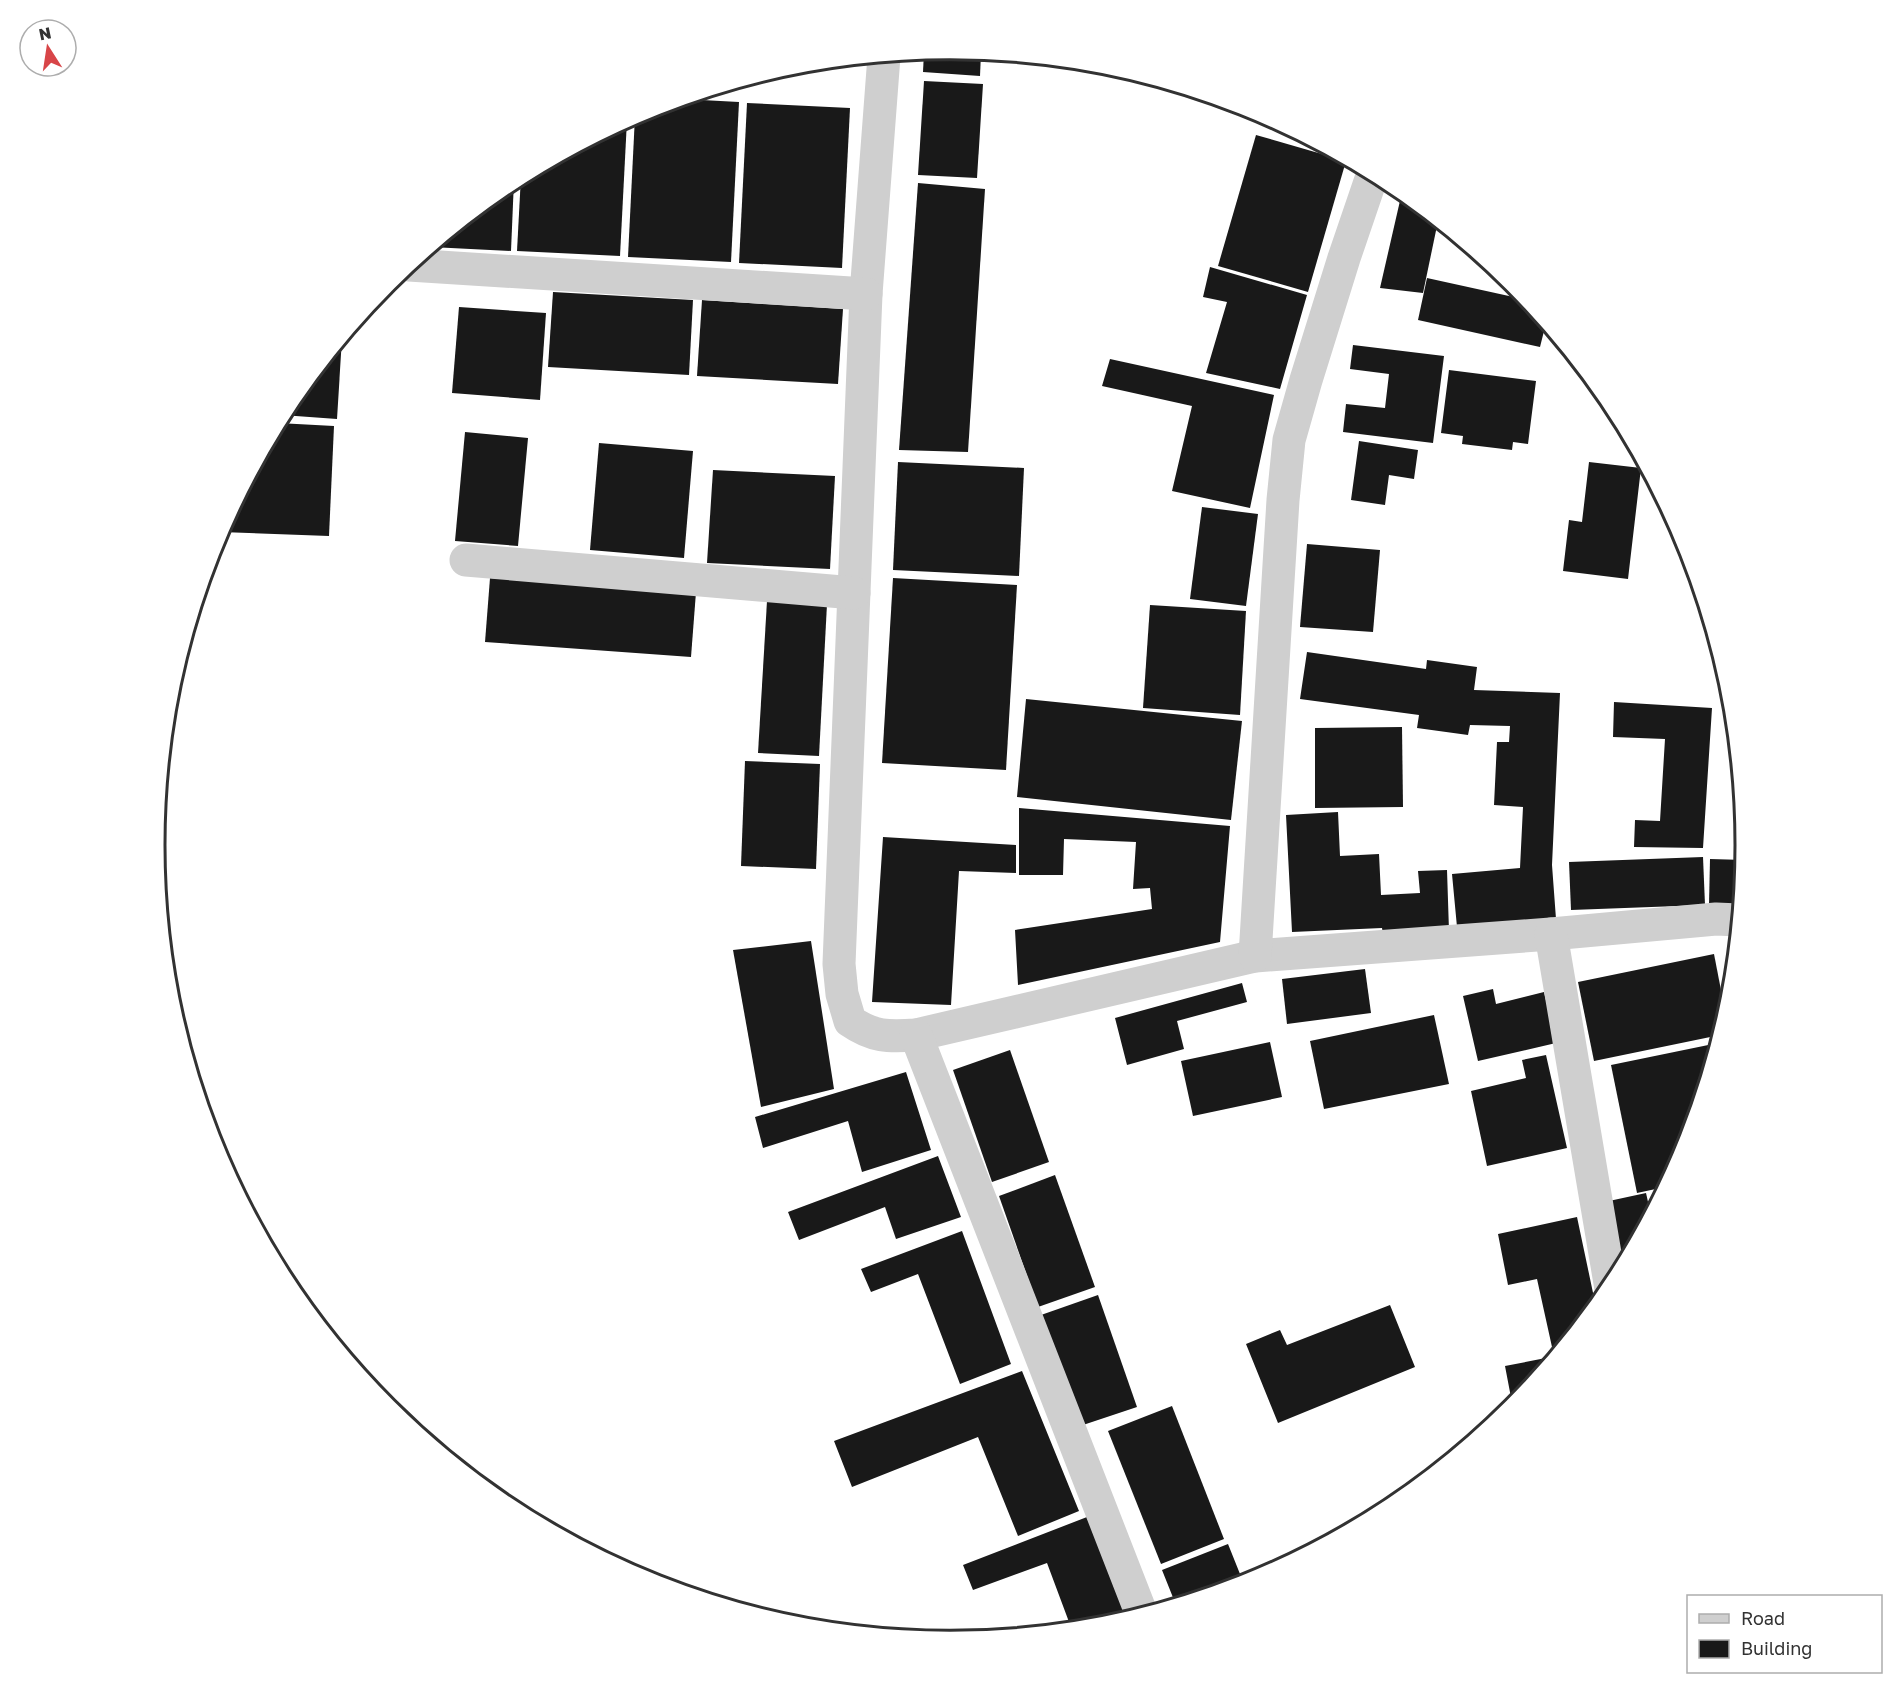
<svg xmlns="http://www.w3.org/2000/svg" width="1900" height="1691" font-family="'Golos Text',sans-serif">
	<rect width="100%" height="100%" fill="#fff"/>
	<g fill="#191919">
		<path d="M 950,50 L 981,53 L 980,76 L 923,72 L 924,52 Z"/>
		<path d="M 924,81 L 983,84 L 977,178 L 918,175 Z"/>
		<path d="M 683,99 L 739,102 L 731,262 L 628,257 L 635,116 L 646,110 Z"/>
		<path d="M 747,103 L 850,108 L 842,268 L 739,263 Z"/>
		<path d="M 627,120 L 620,256 L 517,251 L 521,176 Z"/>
		<path d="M 1256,135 L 1346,161 L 1308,292 L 1218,266 Z"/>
		<path d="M 514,180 L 511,251 L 431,247 L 508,183 Z"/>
		<path d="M 918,183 L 985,189 L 968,452 L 899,450 Z"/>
		<path d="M 1402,192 L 1438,221 L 1423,293 L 1380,288 Z"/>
		<path d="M 1210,267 L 1307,295 L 1280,389 L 1206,373 L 1227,302 L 1203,297 Z"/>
		<path d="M 1427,278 L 1527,300 L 1546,323 L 1540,347 L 1418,320 Z"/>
		<path d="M 553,292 L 693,300 L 689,375 L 548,367 Z"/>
		<path d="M 702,300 L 843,309 L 838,384 L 697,376 Z"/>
		<path d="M 459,307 L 546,313 L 540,400 L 452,393 Z"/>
		<path d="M 342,338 L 337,419 L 282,415 L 288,403 Z"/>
		<path d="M 1353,345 L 1444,356 L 1433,443 L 1343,432 L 1346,404 L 1385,408 L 1389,374 L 1350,369 Z"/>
		<path d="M 1110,359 L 1274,395 L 1250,508 L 1172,491 L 1192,406 L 1102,386 Z"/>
		<path d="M 1449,370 L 1536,381 L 1528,444 L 1513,442 L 1512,450 L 1462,444 L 1463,436 L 1441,433 Z"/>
		<path d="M 278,423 L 334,426 L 329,536 L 221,532 L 222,528 Z"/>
		<path d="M 465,432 L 528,438 L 518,546 L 455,541 Z"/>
		<path d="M 1359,441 L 1418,450 L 1414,479 L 1389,475 L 1385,505 L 1351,500 Z"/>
		<path d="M 599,443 L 693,451 L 684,558 L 590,550 Z"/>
		<path d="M 898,462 L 1024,468 L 1019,576 L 893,570 Z"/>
		<path d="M 1589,462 L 1641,468 L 1628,579 L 1563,571 L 1569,520 L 1582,522 Z"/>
		<path d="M 713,470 L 835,476 L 830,569 L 707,563 Z"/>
		<path d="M 1202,507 L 1258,514 L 1246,606 L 1190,599 Z"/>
		<path d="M 1307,544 L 1380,550 L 1373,632 L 1300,627 Z"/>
		<path d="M 490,578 L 696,592 L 691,657 L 485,642 Z"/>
		<path d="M 893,578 L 1017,585 L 1006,770 L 882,763 Z"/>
		<path d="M 767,601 L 827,604 L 819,756 L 758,753 Z"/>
		<path d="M 1150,605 L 1246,611 L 1240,715 L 1143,708 Z"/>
		<path d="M 1307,652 L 1426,669 L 1427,660 L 1477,667 L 1474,690 L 1560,693 L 1552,865 L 1556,919 L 1457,927 L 1452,874 L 1520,868 L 1523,807 L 1494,805 L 1497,742 L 1509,742 L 1510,726 L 1470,725 L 1468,735 L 1417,728 L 1419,715 L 1300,699 Z"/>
		<path d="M 1026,699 L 1242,721 L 1231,820 L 1017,797 Z"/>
		<path d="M 1614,702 L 1712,708 L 1703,848 L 1634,847 L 1635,820 L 1660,821 L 1665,739 L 1613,737 Z"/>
		<path d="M 1731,704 L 1732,704 L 1736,747 L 1729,746 Z"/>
		<path d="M 1402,727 L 1403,807 L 1315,808 L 1315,728 Z"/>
		<path d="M 745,761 L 820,764 L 816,869 L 741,866 Z"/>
		<path d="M 1019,808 L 1230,826 L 1220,942 L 1018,985 L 1015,930 L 1152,909 L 1150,888 L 1133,889 L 1136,842 L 1064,839 L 1063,875 L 1019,875 Z"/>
		<path d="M 1338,812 L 1340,856 L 1379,854 L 1381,895 L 1420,893 L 1418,871 L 1447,870 L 1449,931 L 1383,934 L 1382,928 L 1292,932 L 1286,815 Z"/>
		<path d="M 883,837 L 1016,845 L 1016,873 L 959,871 L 951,1005 L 872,1002 Z"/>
		<path d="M 1703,857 L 1705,905 L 1571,910 L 1569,862 Z"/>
		<path d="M 1710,859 L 1745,860 L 1740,906 L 1709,905 Z"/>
		<path d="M 811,941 L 834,1089 L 761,1107 L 733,950 Z"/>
		<path d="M 1714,954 L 1726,1016 L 1720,1035 L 1594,1061 L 1578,982 Z"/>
		<path d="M 1365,969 L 1371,1013 L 1287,1024 L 1282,979 Z"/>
		<path d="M 1242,983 L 1247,1002 L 1177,1021 L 1184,1049 L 1127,1065 L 1115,1018 Z"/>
		<path d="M 1493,989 L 1496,1004 L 1544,992 L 1556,1043 L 1478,1061 L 1463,996 Z"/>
		<path d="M 1434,1015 L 1449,1084 L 1324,1109 L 1310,1041 Z"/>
		<path d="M 1270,1042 L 1282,1097 L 1193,1116 L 1181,1061 Z"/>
		<path d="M 1718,1043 L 1685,1150 L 1665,1187 L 1637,1193 L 1611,1065 Z"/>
		<path d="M 1010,1050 L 1049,1162 L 992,1182 L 953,1070 Z"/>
		<path d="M 1546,1055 L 1567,1148 L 1487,1166 L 1471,1091 L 1526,1078 L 1522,1060 Z"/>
		<path d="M 906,1072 L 931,1150 L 862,1172 L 848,1121 L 763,1148 L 755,1117 Z"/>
		<path d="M 938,1156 L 961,1217 L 896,1239 L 885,1207 L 799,1240 L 788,1212 Z"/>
		<path d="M 1055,1175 L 1095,1287 L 1038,1307 L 999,1196 Z"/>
		<path d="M 1646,1193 L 1651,1215 L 1623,1266 L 1609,1201 Z"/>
		<path d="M 1577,1217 L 1596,1307 L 1565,1344 L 1552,1347 L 1537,1279 L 1508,1285 L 1498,1234 Z"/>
		<path d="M 962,1231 L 1011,1364 L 960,1384 L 918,1274 L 871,1292 L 861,1269 Z"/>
		<path d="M 1098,1295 L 1137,1407 L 1080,1426 L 1041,1315 Z"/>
		<path d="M 1390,1305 L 1415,1367 L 1278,1423 L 1246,1344 L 1280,1330 L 1287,1345 Z"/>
		<path d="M 1556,1356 L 1540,1375 L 1513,1408 L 1505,1366 Z"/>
		<path d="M 1022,1371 L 1079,1511 L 1018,1536 L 978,1437 L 852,1487 L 834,1441 Z"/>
		<path d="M 1172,1406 L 1224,1539 L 1161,1564 L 1108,1431 Z"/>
		<path d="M 1087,1517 L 1127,1620 L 1105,1626 L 1072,1630 L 1047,1563 L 973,1590 L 963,1565 Z"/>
		<path d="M 1228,1544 L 1244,1584 L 1176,1605 L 1162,1570 Z"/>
	</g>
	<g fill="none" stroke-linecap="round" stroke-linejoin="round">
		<g stroke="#cfcfcf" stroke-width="33">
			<path d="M 884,56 L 866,294 L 839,964 L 842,994 L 850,1021 C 873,1037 888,1037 916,1035 L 1255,956 L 1551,934 L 1716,919 L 1739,920"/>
			<path d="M 409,265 L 866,294"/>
			<path d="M 466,560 L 854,593"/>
			<path d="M 1551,934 L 1611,1289"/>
			<path d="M 1255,956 L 1283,500 L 1289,440 L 1306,380 L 1344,258 L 1373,173"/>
			<path d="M 916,1035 L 1142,1615"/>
		</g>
	</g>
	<path d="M0 0H1900V1691H0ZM165 845a785 785 0 1 1 1570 0a785 785 0 1 1-1570 0Z" fill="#fff" fill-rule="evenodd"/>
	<path fill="none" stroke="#323232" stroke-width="3" d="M165 845a785 785 0 1 1 1570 0a785 785 0 1 1-1570 0Z"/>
	<rect x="1687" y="1595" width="195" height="78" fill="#ffffff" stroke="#adadad" stroke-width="1.5"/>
	<rect x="1699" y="1614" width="30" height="9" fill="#cfcfcf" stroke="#adadad" stroke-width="1.5"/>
	<text x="1741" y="1625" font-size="18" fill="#323232">Road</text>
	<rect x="1699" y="1640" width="30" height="18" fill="#191919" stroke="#adadad" stroke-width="1.5"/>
	<text x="1741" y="1655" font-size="18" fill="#323232">Building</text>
	<g transform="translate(48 48) rotate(348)"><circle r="28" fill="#ffffff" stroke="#adadad" stroke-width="1.5"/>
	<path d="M0-4.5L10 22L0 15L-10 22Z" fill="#d84548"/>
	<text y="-9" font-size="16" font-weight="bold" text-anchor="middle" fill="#323232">N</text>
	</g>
</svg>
